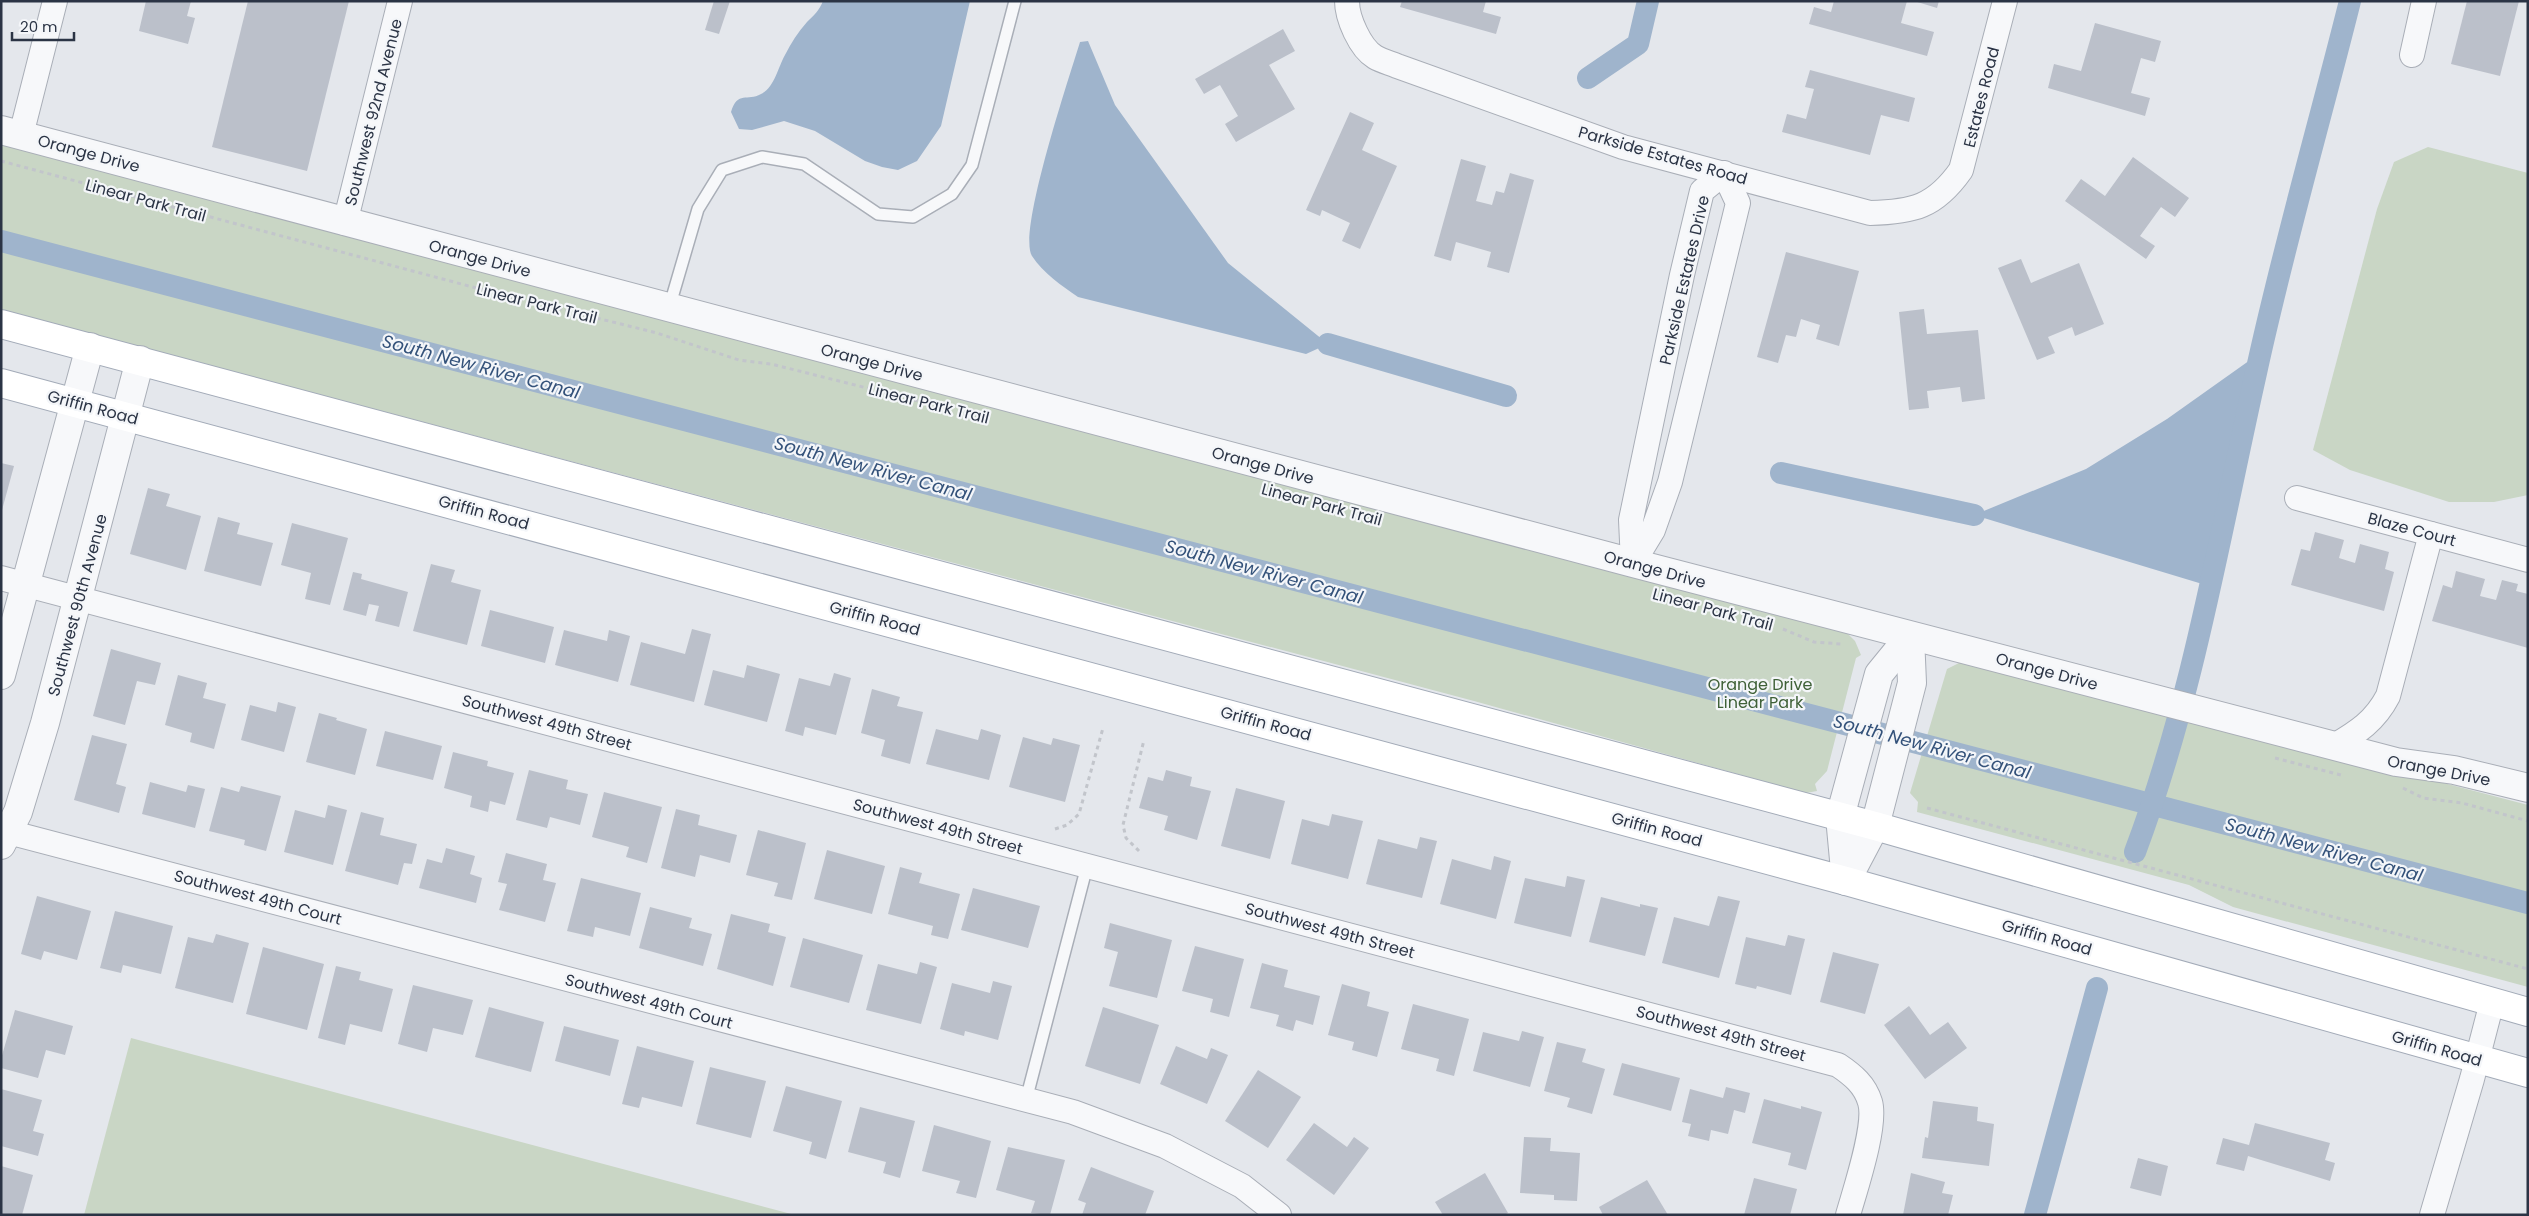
<svg xmlns="http://www.w3.org/2000/svg" width="2529" height="1216" font-family="Poppins,sans-serif">
	<rect width="100%" height="100%" fill="#e4e7ec"/>
	<g fill="#c9d6c5">
		<path d="M 1,144 L 1269,476 L 1847,633 L 1855,641 L 1861,655 L 1856,658 L 1827,771 L 1815,784 L 1817,791 L 1806,793 L 1474,701 L 1,310 Z"/>
		<path d="M 2428,147 L 2528,173 L 2528,495 L 2494,502 L 2449,502 L 2350,470 L 2313,450 L 2377,209 L 2394,162 Z"/>
		<path d="M 1963,661 L 2191,717 L 2528,805 L 2528,987 L 2233,907 L 2189,885 L 1917,812 L 1918,802 L 1910,793 L 1947,669 Z"/>
		<path d="M 131,1038 L 795,1215 L 84,1215 Z"/>
	</g>
	<g fill="#9fb4cc">
		<path d="M 823,1 L 970,1 L 941,126 L 917,161 L 898,170 L 882,167 L 865,161 L 815,131 L 784,121 L 752,130 L 739,129 L 731,112 C 738,90 747,102 761,94 C 775,87 778,67 785,55 C 791,43 798,32 807,22 C 814,15 819,11 823,1 Z"/>
		<path d="M 1088,41 L 1115,105 L 1228,263 L 1328,344 L 1306,354 L 1078,297 C 1062,286 1043,273 1032,256 C 1017,233 1070,75 1080,42 Z"/>
		<path d="M 2260,353 L 2209,586 L 1974,515 L 2086,469 L 2167,419 Z"/>
	</g>
	<g fill="none" stroke-linecap="round" stroke-linejoin="round">
		<g stroke="#9fb4cc" stroke-width="22">
			<path d="M 1588,78 L 1638,44 L 1648,1"/>
			<path d="M 1,241 L 2528,903"/>
			<path d="M 1328,344 L 1506,396"/>
			<path d="M 1781,473 L 1974,515"/>
			<path d="M 2135,852 C 2193,698 2220,533 2256,373 C 2283,248 2319,125 2350,1"/>
			<path d="M 2035,1215 L 2097,988"/>
		</g>
	</g>
	<g fill="#bbc0ca">
		<path d="M 146,1 L 191,1 L 187,16 L 195,18 L 188,44 L 139,31 Z"/>
		<path d="M 248,1 L 349,1 L 307,171 L 212,147 Z"/>
		<path d="M 714,1 L 730,1 L 719,34 L 705,30 Z"/>
		<path d="M 1402,1 L 1486,1 L 1483,12 L 1501,17 L 1496,34 L 1400,7 Z"/>
		<path d="M 1834,1 L 1907,1 L 1901,23 L 1934,32 L 1927,56 L 1809,24 L 1814,7 L 1831,12 Z"/>
		<path d="M 1914,1 L 1939,1 L 1937,8 Z"/>
		<path d="M 2467,1 L 2519,1 L 2500,76 L 2451,64 Z"/>
		<path d="M 2095,23 L 2161,41 L 2155,62 L 2141,58 L 2131,93 L 2150,98 L 2145,116 L 2048,88 L 2054,64 L 2081,71 Z"/>
		<path d="M 1283,29 L 1295,51 L 1269,65 L 1295,109 L 1236,142 L 1225,124 L 1238,116 L 1220,85 L 1204,94 L 1195,79 Z"/>
		<path d="M 1810,70 L 1915,98 L 1909,122 L 1881,115 L 1870,155 L 1782,132 L 1787,114 L 1806,119 L 1814,89 L 1805,87 Z"/>
		<path d="M 1350,112 L 1374,123 L 1362,150 L 1397,166 L 1360,249 L 1342,241 L 1350,223 L 1322,210 L 1320,216 L 1306,210 Z"/>
		<path d="M 2133,157 L 2189,198 L 2175,217 L 2161,207 L 2140,236 L 2155,246 L 2146,259 L 2065,201 L 2081,179 L 2105,196 Z"/>
		<path d="M 1461,159 L 1486,166 L 1476,201 L 1492,205 L 1496,191 L 1504,193 L 1510,173 L 1534,180 L 1509,273 L 1487,267 L 1491,252 L 1456,242 L 1451,261 L 1434,256 Z"/>
		<path d="M 1786,252 L 1859,271 L 1839,346 L 1816,339 L 1820,325 L 1801,319 L 1796,337 L 1786,335 L 1778,363 L 1757,357 Z"/>
		<path d="M 2021,259 L 2031,283 L 2079,263 L 2104,324 L 2075,336 L 2072,327 L 2048,337 L 2055,353 L 2037,360 L 1998,268 Z"/>
		<path d="M 1924,309 L 1927,334 L 1978,330 L 1985,399 L 1962,402 L 1960,387 L 1927,391 L 1929,408 L 1909,410 L 1899,312 Z"/>
		<path d="M 1,463 L 14,466 L 2,510 L 1,510 Z"/>
		<path d="M 148,488 L 170,494 L 166,506 L 201,516 L 186,570 L 130,554 Z"/>
		<path d="M 218,517 L 240,523 L 237,534 L 273,543 L 261,586 L 204,571 Z"/>
		<path d="M 292,523 L 348,538 L 330,605 L 305,599 L 311,573 L 281,565 Z"/>
		<path d="M 2315,532 L 2344,540 L 2339,558 L 2355,563 L 2360,544 L 2389,552 L 2385,569 L 2394,572 L 2384,611 L 2291,585 L 2301,549 L 2310,551 Z"/>
		<path d="M 431,564 L 455,570 L 451,582 L 481,590 L 467,645 L 413,631 Z"/>
		<path d="M 2456,571 L 2485,579 L 2480,596 L 2496,600 L 2502,580 L 2518,584 L 2516,591 L 2528,594 L 2528,648 L 2432,621 L 2443,585 L 2452,588 Z"/>
		<path d="M 353,572 L 362,574 L 361,579 L 408,592 L 399,627 L 375,621 L 379,606 L 369,604 L 366,616 L 343,610 Z"/>
		<path d="M 490,610 L 554,627 L 545,663 L 481,646 Z"/>
		<path d="M 692,629 L 711,634 L 694,702 L 630,685 L 641,642 L 685,654 Z"/>
		<path d="M 564,630 L 607,641 L 609,630 L 630,636 L 618,682 L 555,665 Z"/>
		<path d="M 111,649 L 161,663 L 155,685 L 137,681 L 125,725 L 93,716 Z"/>
		<path d="M 747,665 L 780,674 L 767,722 L 704,705 L 713,670 L 744,678 Z"/>
		<path d="M 834,673 L 851,678 L 836,735 L 805,727 L 803,736 L 785,731 L 799,678 L 830,686 Z"/>
		<path d="M 178,675 L 207,683 L 203,698 L 226,704 L 214,749 L 190,742 L 192,733 L 165,725 Z"/>
		<path d="M 872,689 L 900,697 L 897,706 L 923,712 L 910,764 L 881,756 L 885,740 L 861,733 Z"/>
		<path d="M 278,702 L 296,707 L 284,752 L 241,740 L 250,705 L 276,712 Z"/>
		<path d="M 319,713 L 337,718 L 336,720 L 367,729 L 355,775 L 306,762 Z"/>
		<path d="M 936,729 L 978,740 L 981,729 L 1001,735 L 989,780 L 926,764 Z"/>
		<path d="M 385,731 L 442,746 L 433,780 L 376,766 Z"/>
		<path d="M 92,735 L 127,744 L 116,784 L 126,787 L 119,813 L 74,800 Z"/>
		<path d="M 1023,737 L 1051,745 L 1053,738 L 1080,745 L 1065,802 L 1009,787 Z"/>
		<path d="M 453,752 L 488,761 L 487,766 L 514,773 L 505,805 L 490,801 L 488,812 L 470,807 L 472,796 L 444,788 Z"/>
		<path d="M 529,770 L 568,780 L 566,789 L 588,794 L 580,825 L 550,817 L 547,828 L 516,820 Z"/>
		<path d="M 1166,770 L 1192,777 L 1190,786 L 1211,791 L 1197,840 L 1164,830 L 1168,816 L 1139,808 L 1148,777 L 1163,781 Z"/>
		<path d="M 150,782 L 186,792 L 188,785 L 205,789 L 195,828 L 142,814 Z"/>
		<path d="M 241,786 L 281,796 L 266,851 L 244,845 L 245,840 L 209,831 L 221,787 L 239,792 Z"/>
		<path d="M 1236,788 L 1285,801 L 1270,859 L 1221,846 Z"/>
		<path d="M 604,792 L 662,807 L 647,863 L 626,857 L 629,847 L 592,837 Z"/>
		<path d="M 328,805 L 347,810 L 333,865 L 284,852 L 295,810 L 325,818 Z"/>
		<path d="M 676,809 L 700,815 L 698,825 L 737,835 L 730,863 L 700,855 L 695,877 L 661,868 Z"/>
		<path d="M 361,812 L 384,818 L 380,835 L 417,844 L 412,864 L 404,863 L 398,885 L 345,871 Z"/>
		<path d="M 1332,814 L 1363,821 L 1348,879 L 1291,864 L 1302,819 L 1329,826 Z"/>
		<path d="M 758,830 L 806,843 L 792,900 L 774,896 L 778,883 L 746,875 Z"/>
		<path d="M 1420,837 L 1437,841 L 1422,898 L 1366,884 L 1378,839 L 1417,849 Z"/>
		<path d="M 446,848 L 475,856 L 470,874 L 482,878 L 476,903 L 419,888 L 427,859 L 442,863 Z"/>
		<path d="M 827,850 L 885,866 L 872,914 L 814,899 Z"/>
		<path d="M 506,853 L 547,864 L 543,880 L 556,883 L 545,922 L 499,910 L 507,884 L 498,882 Z"/>
		<path d="M 1494,856 L 1511,861 L 1496,919 L 1440,904 L 1452,859 L 1491,870 Z"/>
		<path d="M 900,867 L 922,873 L 919,883 L 960,894 L 948,939 L 931,935 L 933,926 L 888,914 Z"/>
		<path d="M 1567,876 L 1585,880 L 1571,937 L 1514,923 L 1525,878 L 1565,887 Z"/>
		<path d="M 581,878 L 641,893 L 630,936 L 595,927 L 593,937 L 567,931 Z"/>
		<path d="M 973,888 L 1040,906 L 1028,948 L 961,930 Z"/>
		<path d="M 37,896 L 91,911 L 77,960 L 44,951 L 41,960 L 21,954 Z"/>
		<path d="M 1718,896 L 1740,901 L 1719,978 L 1662,963 L 1674,917 L 1709,926 Z"/>
		<path d="M 1601,897 L 1640,907 L 1640,904 L 1658,908 L 1645,956 L 1589,942 Z"/>
		<path d="M 650,907 L 692,918 L 689,928 L 712,934 L 703,966 L 639,948 Z"/>
		<path d="M 115,911 L 173,926 L 161,974 L 123,965 L 121,973 L 100,968 Z"/>
		<path d="M 731,914 L 770,924 L 768,932 L 786,937 L 773,986 L 717,969 Z"/>
		<path d="M 1110,923 L 1172,940 L 1157,998 L 1109,986 L 1118,952 L 1104,948 Z"/>
		<path d="M 216,934 L 249,943 L 233,1003 L 175,988 L 188,937 L 213,943 Z"/>
		<path d="M 1788,935 L 1805,939 L 1791,995 L 1757,986 L 1756,989 L 1735,984 L 1746,937 L 1785,946 Z"/>
		<path d="M 803,938 L 863,955 L 849,1003 L 790,987 Z"/>
		<path d="M 1195,946 L 1244,959 L 1229,1017 L 1210,1012 L 1213,999 L 1182,991 Z"/>
		<path d="M 263,947 L 324,964 L 307,1030 L 246,1014 Z"/>
		<path d="M 1833,952 L 1879,964 L 1865,1014 L 1820,1002 Z"/>
		<path d="M 920,962 L 937,967 L 921,1024 L 866,1010 L 878,964 L 917,974 Z"/>
		<path d="M 1262,963 L 1288,970 L 1284,987 L 1320,996 L 1313,1025 L 1296,1020 L 1293,1031 L 1276,1026 L 1279,1015 L 1250,1008 Z"/>
		<path d="M 336,966 L 361,972 L 359,980 L 393,989 L 382,1032 L 350,1024 L 345,1045 L 318,1038 Z"/>
		<path d="M 993,981 L 1012,986 L 998,1040 L 965,1031 L 964,1036 L 940,1029 L 952,983 L 990,993 Z"/>
		<path d="M 1342,984 L 1370,992 L 1367,1006 L 1389,1012 L 1377,1057 L 1352,1050 L 1354,1042 L 1328,1035 Z"/>
		<path d="M 413,985 L 473,1000 L 463,1035 L 433,1028 L 427,1052 L 398,1044 Z"/>
		<path d="M 1413,1004 L 1469,1019 L 1454,1076 L 1436,1071 L 1439,1059 L 1401,1049 Z"/>
		<path d="M 1909,1006 L 1930,1035 L 1948,1022 L 1967,1048 L 1925,1079 L 1884,1025 Z"/>
		<path d="M 489,1007 L 544,1022 L 531,1072 L 475,1057 Z"/>
		<path d="M 1103,1007 L 1159,1025 L 1140,1084 L 1085,1066 Z"/>
		<path d="M 15,1010 L 73,1026 L 65,1055 L 46,1050 L 38,1078 L 1,1068 L 1,1059 Z"/>
		<path d="M 564,1026 L 619,1040 L 610,1076 L 555,1061 Z"/>
		<path d="M 1522,1031 L 1544,1037 L 1530,1087 L 1473,1071 L 1483,1032 L 1519,1041 Z"/>
		<path d="M 1557,1042 L 1586,1049 L 1582,1062 L 1605,1069 L 1592,1114 L 1567,1107 L 1570,1098 L 1544,1091 Z"/>
		<path d="M 637,1046 L 694,1061 L 682,1107 L 642,1097 L 639,1108 L 622,1104 Z"/>
		<path d="M 1176,1046 L 1207,1059 L 1211,1048 L 1228,1055 L 1207,1104 L 1160,1084 Z"/>
		<path d="M 1622,1063 L 1680,1078 L 1671,1111 L 1613,1095 Z"/>
		<path d="M 710,1067 L 766,1081 L 751,1138 L 696,1124 Z"/>
		<path d="M 1258,1070 L 1301,1097 L 1268,1148 L 1225,1121 Z"/>
		<path d="M 786,1086 L 842,1101 L 826,1159 L 809,1154 L 812,1142 L 773,1131 Z"/>
		<path d="M 1726,1087 L 1750,1093 L 1745,1113 L 1734,1110 L 1728,1134 L 1711,1130 L 1709,1141 L 1688,1136 L 1691,1124 L 1682,1122 L 1690,1089 L 1723,1098 Z"/>
		<path d="M 1,1089 L 42,1100 L 33,1131 L 44,1134 L 38,1156 L 1,1146 Z"/>
		<path d="M 1764,1099 L 1801,1109 L 1801,1106 L 1822,1112 L 1806,1170 L 1788,1165 L 1791,1153 L 1752,1143 Z"/>
		<path d="M 1933,1101 L 1978,1107 L 1977,1121 L 1994,1124 L 1989,1166 L 1922,1158 L 1925,1137 L 1928,1138 Z"/>
		<path d="M 860,1107 L 915,1121 L 900,1178 L 883,1173 L 886,1162 L 848,1152 Z"/>
		<path d="M 1314,1123 L 1347,1147 L 1354,1137 L 1369,1148 L 1334,1195 L 1286,1160 Z"/>
		<path d="M 2255,1123 L 2330,1143 L 2325,1160 L 2335,1163 L 2330,1181 L 2248,1156 L 2244,1171 L 2216,1164 L 2223,1138 L 2249,1145 Z"/>
		<path d="M 934,1125 L 991,1141 L 976,1198 L 956,1193 L 960,1181 L 922,1171 Z"/>
		<path d="M 1524,1137 L 1551,1138 L 1550,1151 L 1580,1153 L 1577,1201 L 1554,1200 L 1554,1195 L 1520,1193 Z"/>
		<path d="M 1008,1147 L 1065,1160 L 1050,1215 L 1031,1213 L 1035,1201 L 996,1190 Z"/>
		<path d="M 2138,1158 L 2168,1166 L 2161,1196 L 2130,1188 Z"/>
		<path d="M 1,1166 L 33,1175 L 22,1215 L 1,1215 Z"/>
		<path d="M 1091,1167 L 1154,1191 L 1145,1215 L 1082,1215 L 1086,1203 L 1078,1200 Z"/>
		<path d="M 1485,1173 L 1508,1213 L 1504,1215 L 1443,1215 L 1435,1202 Z"/>
		<path d="M 1911,1173 L 1945,1182 L 1942,1193 L 1953,1195 L 1948,1215 L 1903,1215 Z"/>
		<path d="M 1754,1178 L 1797,1189 L 1790,1215 L 1744,1215 Z"/>
		<path d="M 1647,1180 L 1668,1215 L 1603,1215 L 1599,1207 Z"/>
	</g>
	<g fill="none" stroke-linecap="round" stroke-linejoin="round">
		<g stroke="#a9aeb7" stroke-width="14">
			<g id="service">
				<path d="M 669,308 L 698,209 L 722,170 L 762,157 L 804,164 L 878,214 L 913,217 L 952,194 L 972,165 L 1015,1"/>
				<path d="M 1026,1100 L 1087,866"/>
			</g>
		</g>
		<g stroke="#a9aeb7" stroke-width="26">
			<g id="minor">
				<path d="M 1347,1 C 1347,18 1360,48 1375,57 C 1382,61 1390,63 1397,66 L 1623,147 L 1870,213 C 1913,212 1935,207 1961,170 L 2005,1"/>
				<path d="M 2412,55 L 2424,1"/>
				<path d="M 21,135 L 55,1"/>
				<path d="M 1724,173 L 1738,203 L 1670,482 L 1653,530 L 1633,563 L 1631,520 L 1682,275 L 1702,191 Z"/>
				<path d="M 345,223 L 400,1"/>
				<path d="M 2297,498 L 2528,560"/>
				<path d="M 1,578 L 1838,1065 C 1853,1075 1865,1085 1870,1102 C 1877,1125 1855,1190 1848,1215"/>
				<path d="M 2334,746 C 2358,732 2375,721 2388,696 L 2431,534"/>
				<path d="M 1,830 L 1073,1112 L 1165,1146 L 1242,1186 L 1279,1215"/>
				<path d="M 2432,1215 L 2472,1079 L 2492,1002"/>
			</g>
		</g>
		<g stroke="#a9aeb7" stroke-width="30">
			<g id="tertiary">
				<path d="M 1,130 L 1633,563 L 2396,762 L 2454,770 L 2528,788"/>
				<path d="M 1,675 L 90,347"/>
				<path d="M 1,845 L 18,812 L 45,723 L 140,360"/>
				<path d="M 1846,881 L 1840,817 L 1879,674 L 1910,636"/>
				<path d="M 1846,881 L 1875,826 L 1912,683 L 1910,636"/>
			</g>
		</g>
		<g stroke="#a3abb8" stroke-width="30">
			<g id="primary">
				<path d="M 1,324 L 1875,826 L 2528,1012"/>
				<path d="M 1,383 L 1846,881 L 2528,1073"/>
			</g>
		</g>
		<g stroke="#c2c5cb" stroke-width="3" stroke-dasharray="4 4" stroke-linecap="butt">
			<path d="M 1,161 L 480,289 L 657,333 L 739,360 L 771,364 L 927,403"/>
			<path d="M 1783,629 L 1814,642 L 1841,644"/>
			<path d="M 2275,758 L 2341,775"/>
			<path d="M 2403,788 L 2423,798 L 2462,803 L 2528,821"/>
			<path d="M 1927,808 L 2528,969"/>
			<path d="M 1055,829 L 1067,825 L 1079,814 L 1103,728"/>
			<path d="M 1139,851 L 1126,838 L 1123,825 L 1144,740"/>
		</g>
		<use href="#service" stroke="#f7f8fa" stroke-width="11"/>
		<use href="#minor" stroke="#f7f8fa" stroke-width="24"/>
		<use href="#tertiary" stroke="#f7f8fa" stroke-width="28"/>
		<use href="#primary" stroke="#fff" stroke-width="28"/>
	</g>
	<g text-anchor="middle" stroke-width="4.5" stroke-linejoin="round" paint-order="stroke">
		<g font-size="16" fill="#2b3445" stroke="#f4f6f9">
			<text transform="translate(1981 97) rotate(-76)" y="6">Estates Road</text>
			<text transform="translate(373 112) rotate(-76)" y="6">Southwest 92nd Avenue</text>
			<text transform="translate(89 153) rotate(15)" y="6">Orange Drive</text>
			<text transform="translate(1663 155) rotate(16)" y="6">Parkside Estates Road</text>
			<text transform="translate(146 200) rotate(15)" y="6">Linear Park Trail</text>
			<text transform="translate(480 258) rotate(15)" y="6">Orange Drive</text>
			<text transform="translate(1684 280) rotate(-77)" y="6">Parkside Estates Drive</text>
			<text transform="translate(537 303) rotate(14)" y="6">Linear Park Trail</text>
			<text transform="translate(872 362) rotate(15)" y="6">Orange Drive</text>
			<text transform="translate(929 403) rotate(14)" y="6">Linear Park Trail</text>
			<text transform="translate(93 407) rotate(15)" y="6">Griffin Road</text>
			<text transform="translate(1263 465) rotate(15)" y="6">Orange Drive</text>
			<text transform="translate(1322 504) rotate(15)" y="6">Linear Park Trail</text>
			<text transform="translate(484 512) rotate(15)" y="6">Griffin Road</text>
			<text transform="translate(2412 529) rotate(15)" y="6">Blaze Court</text>
			<text transform="translate(1655 569) rotate(15)" y="6">Orange Drive</text>
			<text transform="translate(77 605) rotate(-75)" y="6">Southwest 90th Avenue</text>
			<text transform="translate(1713 609) rotate(15)" y="6">Linear Park Trail</text>
			<text transform="translate(875 618) rotate(15)" y="6">Griffin Road</text>
			<text transform="translate(2047 671) rotate(15)" y="6">Orange Drive</text>
			<text transform="translate(547 722) rotate(15)" y="6">Southwest 49th Street</text>
			<text transform="translate(1266 723) rotate(15)" y="6">Griffin Road</text>
			<text transform="translate(2439 770) rotate(11)" y="6">Orange Drive</text>
			<text transform="translate(938 826) rotate(15)" y="6">Southwest 49th Street</text>
			<text transform="translate(1657 829) rotate(15)" y="6">Griffin Road</text>
			<text transform="translate(258 897) rotate(15)" y="6">Southwest 49th Court</text>
			<text transform="translate(1330 930) rotate(15)" y="6">Southwest 49th Street</text>
			<text transform="translate(2047 937) rotate(16)" y="6">Griffin Road</text>
			<text transform="translate(649 1001) rotate(15)" y="6">Southwest 49th Court</text>
			<text transform="translate(1721 1033) rotate(15)" y="6">Southwest 49th Street</text>
			<text transform="translate(2437 1048) rotate(16)" y="6">Griffin Road</text>
		</g>
		<g font-size="16" fill="#3f6138" stroke="#f4f6f9">
			<text x="1760" y="690">Orange Drive<tspan x="1760" dy="18">Linear Park</tspan></text>
		</g>
		<g font-size="18" font-style="italic" fill="#34527a" stroke="#f4f6f9">
			<text transform="translate(481 367) rotate(15)" y="6">South New River Canal</text>
			<text transform="translate(873 469) rotate(15)" y="6">South New River Canal</text>
			<text transform="translate(1264 572) rotate(15)" y="6">South New River Canal</text>
			<text transform="translate(1932 747) rotate(15)" y="6">South New River Canal</text>
			<text transform="translate(2324 850) rotate(15)" y="6">South New River Canal</text>
		</g>
	</g>
	<rect width="2529" height="1216" fill="none" stroke="#2b3445" stroke-width="5"/>
	<path d="M12 32v8h62v-8" fill="none" stroke="#2b3445" stroke-width="2.5"/>
	<text x="20" y="32" font-size="15" fill="#2b3445" stroke="#f4f6f9" stroke-width="4" paint-order="stroke">20 m</text>
</svg>
